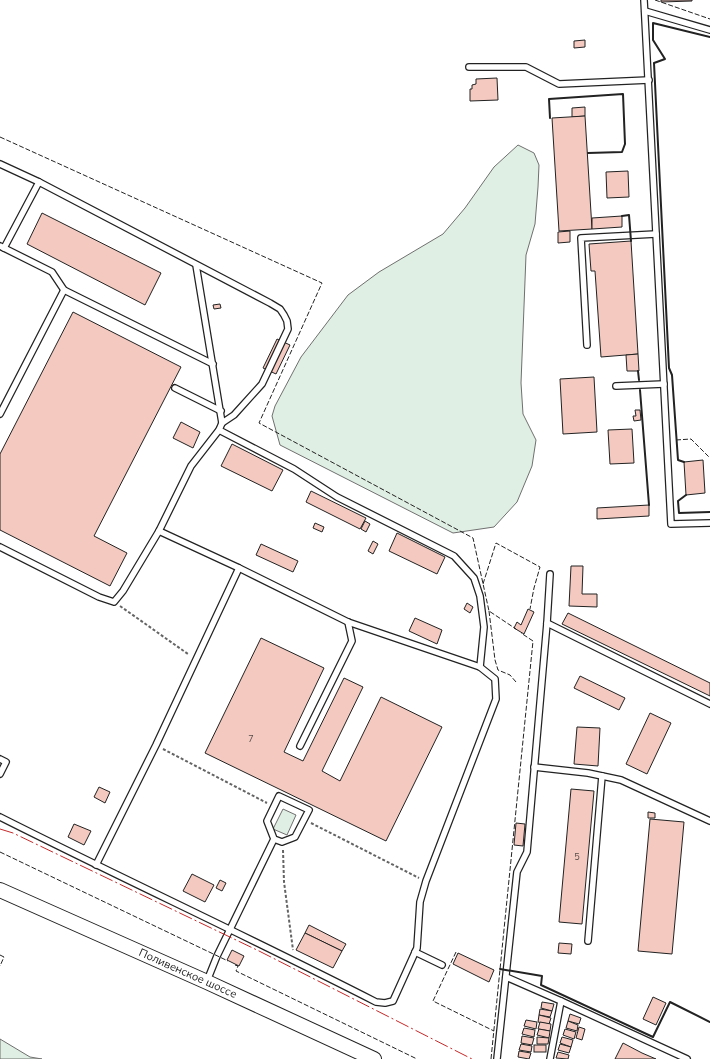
<svg xmlns="http://www.w3.org/2000/svg" width="710" height="1059" font-family="Mulish,sans-serif">
	<rect width="100%" height="100%" fill="#fff"/>
	<g fill="#e0efe3" stroke="#6f6f6f">
		<path d="M 518,145 L 534,153 L 539,165 L 538,187 L 535,224 L 526,255 L 521,383 L 523,414 L 536,440 L 532,466 L 517,502 L 494,527 L 453,533 L 280,445 L 272,416 L 275,406 L 301,357 L 348,295 L 379,272 L 443,234 L 465,208 L 494,167 Z"/>
		<path d="M 283,809 L 296,815 L 287,835 L 273,829 Z"/>
		<path d="M 0,1039 L 30,1057 L 42,1059 L 0,1059 Z"/>
	</g>
	<g fill="#f3c9c0" stroke="#222">
		<path d="M 661,0 L 692,0 L 692,1 L 661,2 Z"/>
		<path d="M 585,40 L 585,47 L 574,48 L 574,41 Z"/>
		<path d="M 497,78 L 498,100 L 470,101 L 470,89 L 472,89 L 472,85 L 476,84 L 476,79 Z"/>
		<path d="M 585,107 L 585,116 L 572,117 L 572,108 Z"/>
		<path d="M 585,116 L 592,229 L 559,231 L 552,118 Z"/>
		<path d="M 628,171 L 629,197 L 607,198 L 606,172 Z"/>
		<path d="M 42,213 L 161,273 L 145,305 L 27,244 Z"/>
		<path d="M 622,216 L 622,227 L 592,229 L 592,218 Z"/>
		<path d="M 570,231 L 570,242 L 558,243 L 558,232 Z"/>
		<path d="M 631,241 L 638,354 L 601,357 L 595,271 L 591,271 L 589,244 Z"/>
		<path d="M 220,304 L 221,308 L 214,309 L 213,305 Z"/>
		<path d="M 73,312 L 181,367 L 94,536 L 127,553 L 110,586 L 0,530 L 0,454 Z"/>
		<path d="M 277,339 L 290,345 L 276,374 L 263,368 Z"/>
		<path d="M 638,354 L 639,371 L 627,371 L 626,355 Z"/>
		<path d="M 594,377 L 597,432 L 563,434 L 560,379 Z"/>
		<path d="M 635,410 L 640,410 L 641,420 L 634,421 L 633,416 L 636,416 Z"/>
		<path d="M 181,422 L 200,432 L 193,448 L 173,438 Z"/>
		<path d="M 632,429 L 634,463 L 610,464 L 608,430 Z"/>
		<path d="M 232,444 L 283,470 L 272,491 L 221,466 Z"/>
		<path d="M 703,460 L 705,493 L 686,495 L 684,462 Z"/>
		<path d="M 311,491 L 366,518 L 360,529 L 306,502 Z"/>
		<path d="M 649,505 L 649,516 L 597,519 L 597,508 Z"/>
		<path d="M 365,521 L 370,524 L 366,532 L 361,529 Z"/>
		<path d="M 315,523 L 324,527 L 322,532 L 313,528 Z"/>
		<path d="M 397,533 L 445,557 L 437,574 L 389,551 Z"/>
		<path d="M 373,541 L 378,544 L 373,554 L 368,551 Z"/>
		<path d="M 261,544 L 298,561 L 293,572 L 256,555 Z"/>
		<path d="M 571,566 L 583,566 L 582,594 L 597,594 L 597,607 L 569,606 Z"/>
		<path d="M 467,603 L 473,607 L 470,613 L 464,609 Z"/>
		<path d="M 528,609 L 534,612 L 524,634 L 514,628 L 517,622 L 521,625 Z"/>
		<path d="M 568,613 L 710,683 L 710,696 L 562,624 Z"/>
		<path d="M 415,618 L 442,630 L 437,644 L 409,631 Z"/>
		<path d="M 261,638 L 324,668 L 284,752 L 303,761 L 344,678 L 363,687 L 322,771 L 340,781 L 381,697 L 442,727 L 386,841 L 205,753 Z"/>
		<path d="M 580,676 L 625,698 L 619,710 L 574,688 Z"/>
		<path d="M 650,713 L 671,723 L 647,774 L 626,764 Z"/>
		<path d="M 577,727 L 600,728 L 598,766 L 574,764 Z"/>
		<path d="M 99,787 L 110,792 L 105,803 L 94,797 Z"/>
		<path d="M 571,789 L 594,791 L 582,924 L 559,922 Z"/>
		<path d="M 648,812 L 655,813 L 655,818 L 648,818 Z"/>
		<path d="M 650,819 L 684,822 L 672,954 L 638,951 Z"/>
		<path d="M 516,823 L 525,824 L 523,846 L 514,845 Z"/>
		<path d="M 74,824 L 91,831 L 84,845 L 68,837 Z"/>
		<path d="M 192,874 L 214,885 L 205,902 L 183,891 Z"/>
		<path d="M 220,880 L 226,883 L 222,891 L 216,888 Z"/>
		<path d="M 309,925 L 346,944 L 342,951 L 305,933 Z"/>
		<path d="M 305,933 L 342,951 L 333,968 L 296,950 Z"/>
		<path d="M 559,943 L 572,944 L 571,954 L 558,953 Z"/>
		<path d="M 232,950 L 244,956 L 239,966 L 227,960 Z"/>
		<path d="M 458,953 L 494,970 L 489,982 L 453,964 Z"/>
		<path d="M 653,997 L 666,1003 L 656,1025 L 643,1019 Z"/>
		<path d="M 542,1002 L 554,1004 L 552,1011 L 541,1008 Z"/>
		<path d="M 540,1009 L 552,1011 L 550,1017 L 539,1015 Z"/>
		<path d="M 570,1014 L 581,1018 L 579,1024 L 568,1021 Z"/>
		<path d="M 539,1015 L 551,1018 L 549,1024 L 538,1022 Z"/>
		<path d="M 526,1020 L 537,1022 L 536,1029 L 524,1026 Z"/>
		<path d="M 568,1021 L 578,1025 L 577,1031 L 566,1028 Z"/>
		<path d="M 540,1022 L 551,1024 L 550,1031 L 538,1029 Z"/>
		<path d="M 579,1027 L 585,1029 L 582,1040 L 576,1038 Z"/>
		<path d="M 524,1028 L 535,1030 L 534,1037 L 522,1034 Z"/>
		<path d="M 539,1029 L 550,1031 L 549,1038 L 537,1035 Z"/>
		<path d="M 565,1029 L 576,1032 L 574,1039 L 563,1035 Z"/>
		<path d="M 522,1036 L 534,1038 L 532,1045 L 521,1043 Z"/>
		<path d="M 537,1037 L 549,1038 L 548,1044 L 537,1044 Z"/>
		<path d="M 562,1037 L 573,1040 L 571,1047 L 560,1043 Z"/>
		<path d="M 623,1043 L 642,1053 L 656,1059 L 615,1059 Z"/>
		<path d="M 521,1044 L 532,1046 L 531,1052 L 519,1050 Z"/>
		<path d="M 560,1044 L 571,1047 L 569,1053 L 558,1050 Z"/>
		<rect x="534" y="1045" width="12" height="7"/>
		<path d="M 519,1051 L 531,1053 L 529,1059 L 518,1057 Z"/>
		<path d="M 558,1052 L 569,1055 L 568,1059 L 556,1058 Z"/>
	</g>
	<g fill="none" stroke-linecap="round" stroke-linejoin="round">
		<g stroke="#222" stroke-width="8">
			<g id="service">
				<path d="M 644,0 L 671,524 L 710,523"/>
				<path d="M 645,11 L 710,30"/>
				<path d="M 469,67 L 526,67 L 559,84 L 649,80"/>
				<path d="M 0,164 L 39,182 L 270,303 L 280,309 L 284,315 L 287,321 L 288,329 L 262,384 L 234,415 L 222,423"/>
				<path d="M 0,246 L 52,272 L 64,290 L 213,364"/>
				<path d="M 4,248 L 39,182"/>
				<path d="M 587,345 L 581,238 L 656,234"/>
				<path d="M 616,386 L 664,384"/>
				<path d="M 175,388 L 221,411"/>
				<path d="M 0,414 L 64,290"/>
				<path d="M 219,430 L 294,469 L 337,497 L 454,556 L 474,578 L 480,596 L 484,627 L 480,667"/>
				<path d="M 0,547 L 99,597 L 114,602 L 123,591 L 159,531 L 191,466 L 219,430 L 222,423 L 196,265"/>
				<path d="M 547,623 L 710,704"/>
				<path d="M 300,746 L 352,641 L 348,622"/>
				<path d="M 0,759 L 6,762 L 0,774"/>
				<path d="M 534,767 L 588,773 L 621,780 L 710,821"/>
				<path d="M 0,817 C 125,880 251,938 376,1002 L 385,1003 L 393,1001 L 417,948 L 420,902 L 426,881 L 496,699 L 495,679 L 480,667 L 348,622 L 239,568 L 159,531"/>
				<path d="M 96,865 L 156,745 L 239,568"/>
				<path d="M 588,941 L 602,776"/>
				<path d="M 415,952 L 442,965"/>
				<path d="M 506,977 L 561,1001 L 550,1059"/>
				<path d="M 207,981 L 217,956 L 274,839 L 267,821 L 279,796 L 309,810 L 295,837 L 282,842 L 274,839"/>
				<path d="M 561,1001 L 687,1059"/>
				<path d="M 497,1059 L 517,872 L 527,852 L 547,623 L 550,574"/>
			</g>
		</g>
		<g stroke="#222" stroke-width="16">
			<path id="tertiary" d="M 0,890 L 207,982 L 374,1059"/>
		</g>
		<g stroke="#646464" stroke-width="2" stroke-dasharray="3 2" stroke-linecap="butt">
			<path d="M 120,606 L 188,654"/>
			<path d="M 163,749 L 267,803"/>
			<path d="M 311,823 L 419,878"/>
			<path d="M 283,850 L 284,882 L 293,950"/>
		</g>
		<use href="#service" stroke="#fff" stroke-width="5.5"/>
		<use href="#tertiary" stroke="#fff" stroke-width="14"/>
		<g stroke="#222" stroke-width="1" stroke-dasharray="5 2" stroke-linecap="butt">
			<path d="M 655,0 L 710,19"/>
			<path d="M 0,137 L 322,283 L 259,423 L 473,538 L 489,611 L 516,629"/>
			<path d="M 676,440 L 691,439 L 710,458"/>
			<path d="M 483,584 L 496,543 L 540,567 L 534,588 L 530,609"/>
			<path d="M 489,611 L 495,660 L 498,670 L 510,675 L 516,682"/>
			<path d="M 0,852 L 228,961"/>
			<path d="M 456,952 L 433,1001 L 494,1031"/>
			<path d="M 0,955 L 4,957 L 0,966"/>
			<path d="M 235,965 L 238,966 L 236,971 L 417,1059"/>
			<path d="M 491,1059 L 533,641 L 521,633"/>
		</g>
		<g stroke="#222" stroke-width="2">
			<path d="M 550,118 L 549,99 L 623,94 L 625,144 L 622,152 L 588,153"/>
			<path d="M 622,216 L 629,215 L 631,241"/>
			<path d="M 638,371 L 639,380"/>
			<path d="M 640,390 L 649,505"/>
			<path d="M 684,462 L 678,460 L 672,375 L 669,368 L 654,63 L 665,59 L 653,40 L 653,23 L 710,37"/>
			<path d="M 686,495 L 678,501 L 679,513 L 710,512"/>
			<path d="M 500,969 L 542,976 L 541,985 L 653,1037 L 670,1002 L 710,1022"/>
		</g>
		<path stroke="#c62828" stroke-width="1" stroke-dasharray="14 3 2 3" stroke-linecap="butt" d="M 0,829 L 13,833 L 259,951 L 472,1059"/>
	</g>
	<g text-anchor="middle" stroke-width="3" stroke-linejoin="round" paint-order="stroke">
		<g font-size="9" fill="#564c4a">
			<text x="251" y="742">7</text>
			<text x="577" y="860">5</text>
		</g>
		<g font-size="11" fill="#222" stroke="#fff">
			<text transform="translate(188 973) rotate(24)" y="4">Поливенское шоссе</text>
		</g>
	</g>
</svg>
